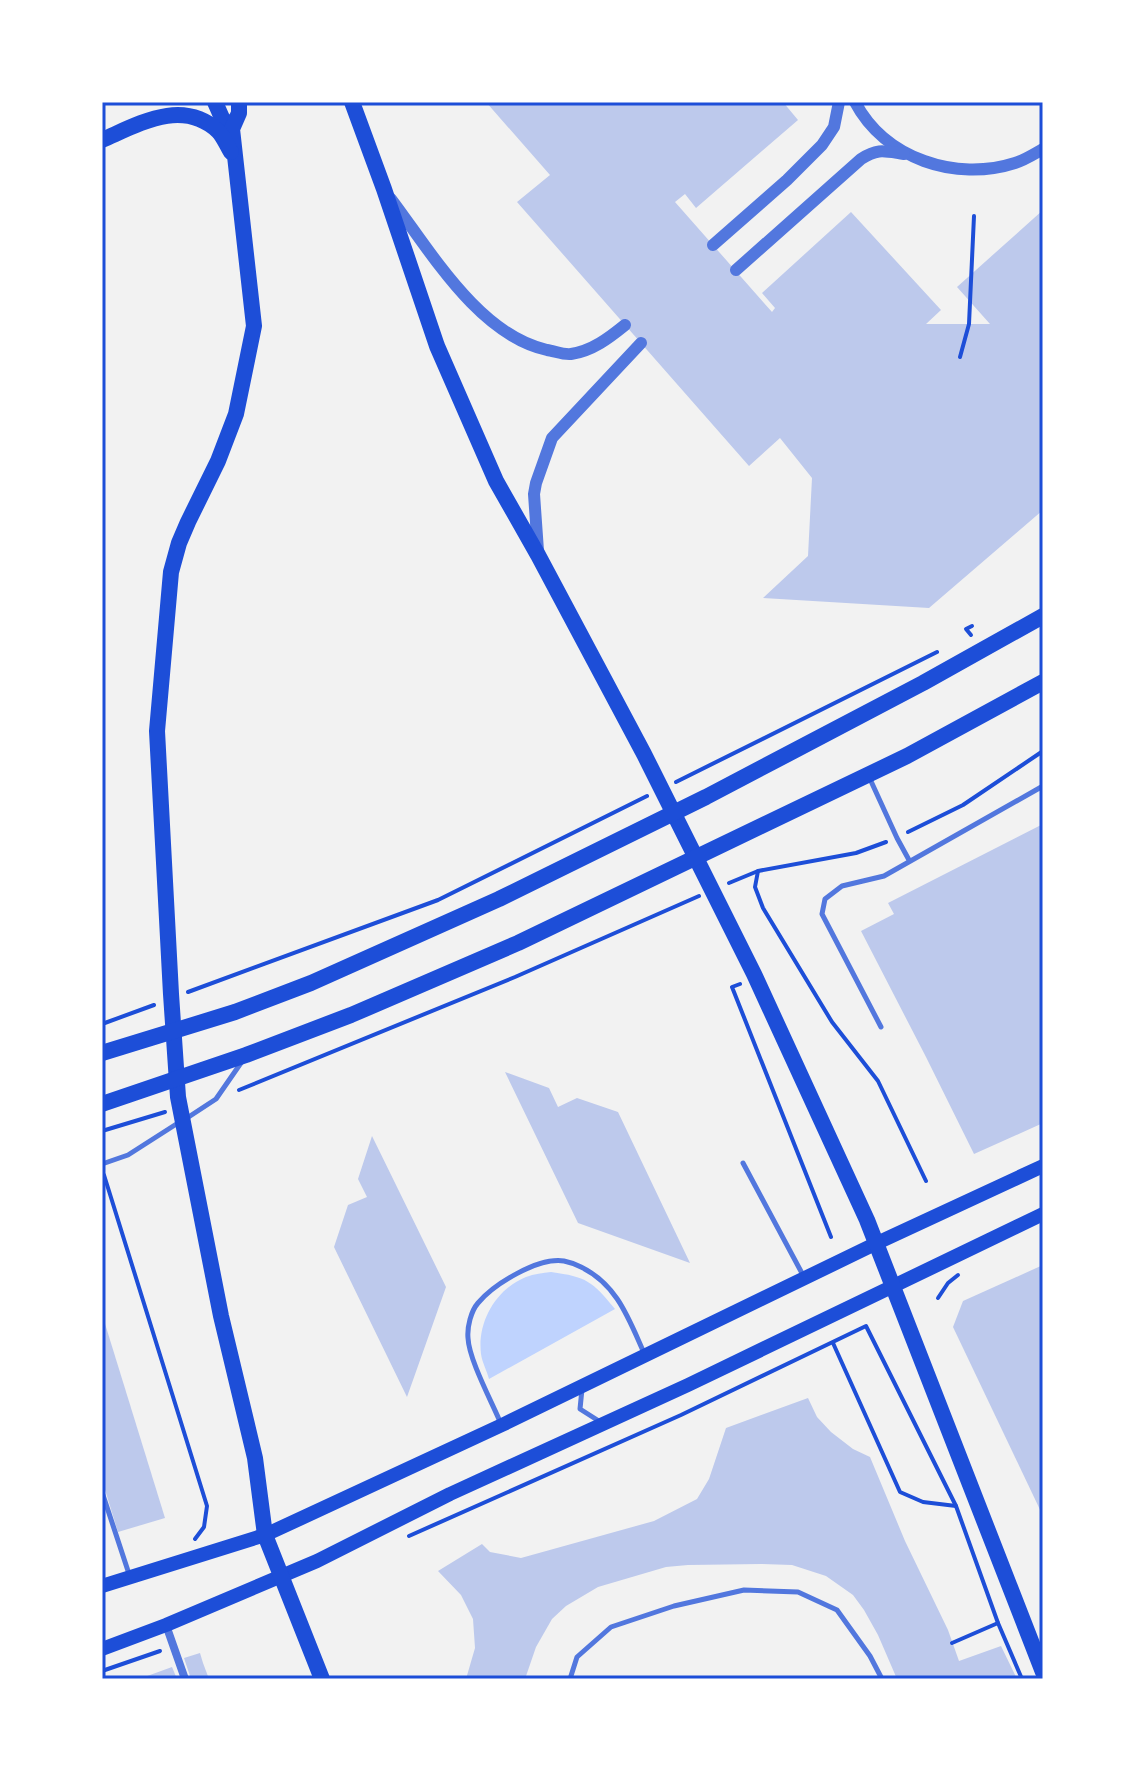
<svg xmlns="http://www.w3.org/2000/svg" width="1145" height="1781" font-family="'Asap Condensed',sans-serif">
	<rect width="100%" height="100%" fill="#f2f2f2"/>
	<path fill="#bfd3fe" d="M 551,1272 C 587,1277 592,1281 615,1309 L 489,1379 C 487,1371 482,1362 481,1354 C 477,1322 496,1289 526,1277 C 534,1274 543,1273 551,1272 Z"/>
	<g fill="#bdc9ec">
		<path d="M 486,102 L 783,102 L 798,120 L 696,208 L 685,194 L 675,202 L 772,312 L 775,308 L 762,293 L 851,212 L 941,310 L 926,324 L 990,324 L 957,287 L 1043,210 L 1043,510 L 929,608 L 763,598 L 808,556 L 812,478 L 780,438 L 749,466 L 517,202 L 550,175 Z"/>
		<path d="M 1043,824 L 1043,1123 L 974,1154 L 926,1057 L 861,931 L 894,914 L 888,903 Z"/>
		<path d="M 505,1072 L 549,1088 L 558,1107 L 577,1098 L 618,1112 L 690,1263 L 578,1223 Z"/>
		<path d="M 372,1136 L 446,1287 L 407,1397 L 334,1247 L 348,1205 L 367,1197 L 358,1179 Z"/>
		<path d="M 1043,1265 L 1043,1516 L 953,1327 L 963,1301 Z"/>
		<path d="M 102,1314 L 165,1518 L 118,1532 L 102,1480 Z"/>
		<path d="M 808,1398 L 817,1417 L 831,1432 L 853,1449 L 870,1457 L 905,1541 L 948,1630 L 959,1661 L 1001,1646 L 1017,1679 L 897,1679 L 878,1635 L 864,1610 L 853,1595 L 826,1576 L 792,1565 L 761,1564 L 688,1565 L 666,1567 L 598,1587 L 566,1606 L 552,1619 L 536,1647 L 525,1679 L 466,1679 L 475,1648 L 473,1619 L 461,1595 L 438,1571 L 482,1544 L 490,1552 L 521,1558 L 654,1521 L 697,1499 L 709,1479 L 726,1428 Z"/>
		<path d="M 200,1653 L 203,1663 L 209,1679 L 191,1679 L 184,1658 Z"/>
		<path d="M 172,1667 L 177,1679 L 139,1679 Z"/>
	</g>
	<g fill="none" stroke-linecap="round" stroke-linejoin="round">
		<g stroke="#1d4ed8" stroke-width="4">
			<path d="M 960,357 L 969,324 L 974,216"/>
			<path d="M 971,635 L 966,629 L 972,626"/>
			<path d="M 676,782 L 937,652"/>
			<path d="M 908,832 L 963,805 L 1043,751"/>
			<path d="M 758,871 L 755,887 L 763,908 L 832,1022 L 878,1081 L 926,1181"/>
			<path d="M 729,883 L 758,871 L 856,853 L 886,842"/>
			<path d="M 740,984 L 732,987 L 831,1237"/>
			<path d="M 188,992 L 438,900 L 647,796"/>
			<path d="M 102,1024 L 154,1005"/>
			<path d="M 239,1090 L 515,977 L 699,896"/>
			<path d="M 102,1131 L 165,1112"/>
			<path d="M 104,1175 L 207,1506 L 204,1527 L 195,1539"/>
			<path d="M 938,1298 L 948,1283 L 958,1275"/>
			<path d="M 833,1343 L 900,1492 L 923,1502 L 956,1506"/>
			<path d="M 409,1536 L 681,1415 L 866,1326 L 956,1506 L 998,1623 L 1022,1679"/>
			<path d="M 952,1643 L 998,1623"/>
			<path d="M 102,1671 L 160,1651"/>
		</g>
		<g stroke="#5277de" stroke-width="5">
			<path d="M 870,779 L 897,838 L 909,860"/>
			<path d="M 881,1027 L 822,914 L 825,899 L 842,886 L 884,876 L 1043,786"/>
			<path d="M 187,1118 L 216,1099 L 243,1060"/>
			<path d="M 743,1163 L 804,1277"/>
			<path d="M 102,1164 L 128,1155 L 178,1123"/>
			<path d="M 582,1389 L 580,1409 L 602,1423"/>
			<path d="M 501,1424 C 492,1402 469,1360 468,1338 C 467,1327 471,1311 478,1303 C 494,1284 538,1257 564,1261 C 569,1262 577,1265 581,1267 C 618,1285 629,1320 645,1355"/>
			<path d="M 102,1492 L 130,1577"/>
			<path d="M 570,1679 L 577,1657 L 611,1627 L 674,1606 L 744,1590 L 798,1592 L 837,1610 L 870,1656 L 882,1679"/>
		</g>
		<path stroke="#5277de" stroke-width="8" d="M 166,1625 L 185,1679"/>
		<g stroke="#5277de" stroke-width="12">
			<path d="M 855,102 C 885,159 956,182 1015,163 C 1025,160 1034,154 1043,149"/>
			<path d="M 391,199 C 431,252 479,335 547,350 C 554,351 564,355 571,354 C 592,351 609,338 625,325"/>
			<path d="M 713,245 L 787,180 L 822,145 L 834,127 L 839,102"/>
			<path d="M 736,270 L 861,159 C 878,148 884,151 904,154"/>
			<path d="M 538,551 L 534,494 L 536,483 L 552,438 L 641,343"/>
		</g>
		<g stroke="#1d4ed8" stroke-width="14">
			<path d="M 102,1586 L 265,1535 L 502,1425 L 877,1243 L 1043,1166"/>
			<path d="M 102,1649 L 166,1625 L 317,1561 L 450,1494 L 688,1385 L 1043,1214"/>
		</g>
		<g stroke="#1d4ed8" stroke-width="16">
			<path d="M 215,102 L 222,118 L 232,129"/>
			<path d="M 239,102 L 239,113 L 232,129 L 254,326 L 236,414 L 218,461 L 188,522 L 179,543 L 171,572 L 157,731 L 171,994 L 178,1097 L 221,1316 L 255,1458 L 265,1535 L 322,1679"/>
			<path d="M 352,102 L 384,189 L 437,346 L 496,481 L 538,555 L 644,754 L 754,974 L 867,1220 L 1043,1672"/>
			<path d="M 102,140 C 139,124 182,98 218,131 C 224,137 227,146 231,152"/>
			<path d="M 102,1053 L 235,1012 L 311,983 L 499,899 L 706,797 L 923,683 L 1043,616"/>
			<path d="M 102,1104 L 246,1055 L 351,1015 L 518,943 L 907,756 L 1043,682"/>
		</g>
	</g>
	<rect width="1145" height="1781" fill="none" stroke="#ffffff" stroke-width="208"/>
	<rect x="104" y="104" width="937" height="1573" fill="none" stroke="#1d4ed8" stroke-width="3"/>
</svg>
